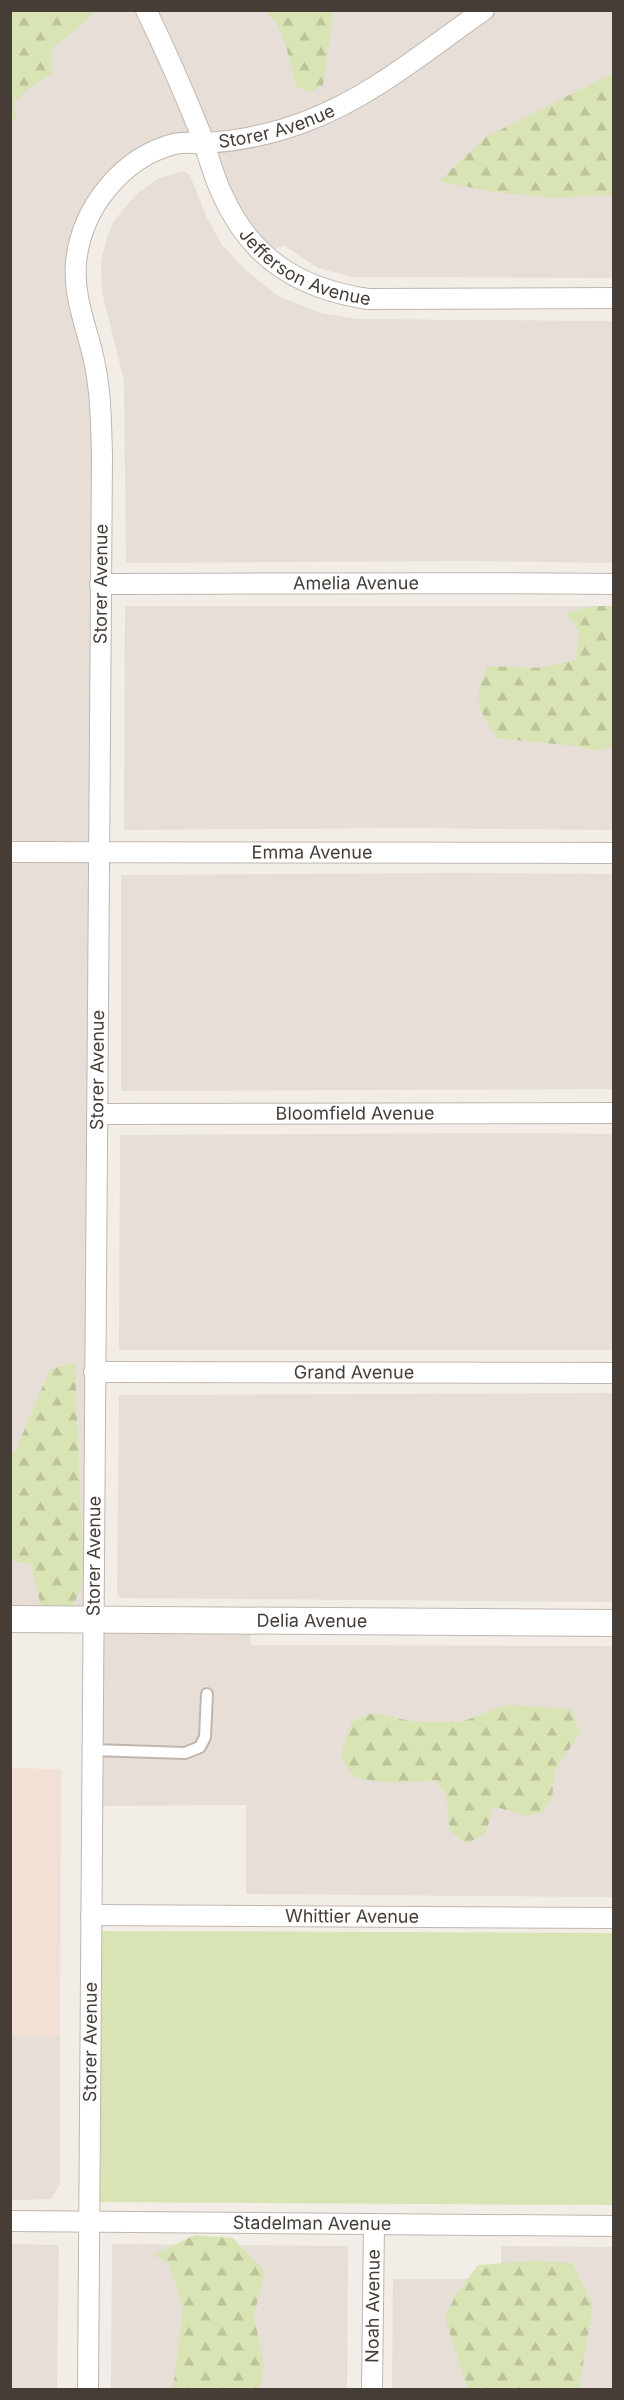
<svg xmlns="http://www.w3.org/2000/svg" width="624" height="2400" font-family="Inter,sans-serif">
	<defs>
		<pattern id="forest-firs" width="22" height="20" patternUnits="userSpaceOnUse" patternTransform="scale(1.5)"><rect width="22" height="20" fill="#d8e4b4"/><path d="M5 1l3.5 6h-7zM16 11l3.5 6h-7z" fill="#bbc49b"/></pattern>
	</defs>
	<rect width="100%" height="100%" fill="#f3ede8"/>
	<g fill="#e6ded7">
		<path d="M 11,11 L 613,11 L 613,278 L 353,277 L 318,268 L 284,245 L 263,255 L 204,143 L 120,173 L 76,260 L 95,361 L 93,1620 L 11,1619 Z"/>
		<path d="M 180,172 L 186,172 L 190,175 L 206,216 L 222,245 L 246,270 L 278,296 L 320,313 L 356,319 L 613,321 L 613,563 L 470,561 L 126,563 L 124,381 L 102,292 L 101,263 L 106,240 L 113,223 L 125,207 L 140,191 L 159,178 Z"/>
		<path d="M 125,606 L 613,606 L 613,830 L 412,828 L 124,830 Z"/>
		<path d="M 452,873 L 613,874 L 613,1089 L 121,1091 L 121,875 Z"/>
		<path d="M 527,1133 L 613,1134 L 613,1350 L 119,1350 L 120,1135 Z"/>
		<path d="M 613,1393 L 613,1602 L 120,1598 L 117,1592 L 119,1395 Z"/>
		<path d="M 97,1625 L 249,1626 L 251,1645 L 613,1646 L 613,1897 L 246,1894 L 246,1805 L 96,1806 Z"/>
		<path d="M 11,2036 L 60,2036 L 60,2184 L 51,2199 L 11,2200 Z"/>
		<path d="M 11,2244 L 59,2245 L 57,2389 L 11,2389 Z"/>
		<path d="M 112,2244 L 348,2246 L 347,2389 L 111,2390 Z"/>
		<path d="M 501,2246 L 613,2247 L 613,2389 L 392,2390 L 393,2279 L 501,2279 Z"/>
	</g>
	<path fill="#f3e0d5" d="M 11,1768 L 61,1769 L 60,2036 L 11,2036 Z"/>
	<path fill="#d8e4b4" d="M 102,1931 L 613,1933 L 613,2205 L 100,2202 Z"/>
	<g fill="url(#forest-firs)">
		<path d="M 11,10 L 93,11 L 84,23 L 51,49 L 52,73 L 27,90 L 13,103 L 17,117 L 11,121 Z"/>
		<path d="M 265,11 L 331,11 L 333,16 L 323,85 L 311,92 L 296,87 C 290,62 285,27 265,11 Z"/>
		<path d="M 613,73 L 613,195 L 551,198 L 488,191 L 439,181 L 486,137 Z"/>
		<path d="M 594,606 L 613,606 L 613,746 L 596,751 L 575,746 L 497,738 C 477,706 473,703 487,666 L 539,668 L 576,660 L 579,631 L 566,613 Z"/>
		<path d="M 75,1363 L 83,1566 L 81,1586 L 74,1604 L 42,1611 L 31,1564 L 11,1561 L 10,1450 L 15,1452 L 50,1369 Z"/>
		<path d="M 507,1705 L 571,1709 L 580,1733 L 555,1770 L 552,1797 L 543,1812 L 527,1816 L 493,1806 L 486,1833 L 467,1844 L 450,1831 L 446,1795 L 435,1780 C 404,1783 383,1785 353,1776 L 341,1755 L 352,1721 L 374,1713 L 415,1722 L 461,1722 Z"/>
		<path d="M 195,2235 L 233,2238 L 265,2272 L 254,2315 L 264,2367 L 259,2389 L 173,2389 L 183,2308 L 169,2264 L 153,2255 Z"/>
		<path d="M 537,2261 L 572,2263 L 593,2305 L 580,2382 L 582,2389 L 468,2389 L 445,2318 L 455,2296 L 478,2265 Z"/>
	</g>
	<g fill="none" stroke-linecap="round" stroke-linejoin="round">
		<g stroke="#c0b6ae" stroke-width="14">
			<path id="service" d="M 92,1750 L 185,1753 L 200,1747 L 205,1737 L 207,1694"/>
		</g>
		<g stroke="#c0b6ae" stroke-width="22">
			<g id="minor">
				<path id="s1" d="M 146,10 C 166,51 183,90 200,132 C 208,153 213,176 223,196 C 252,260 301,289 368,299 L 614,298"/>
				<path id="s2" d="M 100,584 C 271,584 442,582 614,584"/>
				<path id="s3" d="M 10,852 L 614,853"/>
				<path id="s4" d="M 97,1114 L 614,1113"/>
				<path id="s5" d="M 94,1372 L 614,1373"/>
				<path id="s6" d="M 91,1915 L 614,1918"/>
				<path id="s7" d="M 10,2221 L 614,2226"/>
				<path id="s8" d="M 88,2390 L 102,455 C 101,423 101,392 94,360 C 87,328 73,297 76,263 C 81,209 121,158 174,144 C 185,141 195,144 205,143 C 238,141 276,133 307,121 C 371,97 428,49 484,10"/>
				<path id="s9" d="M 372,2390 L 374,2224"/>
			</g>
		</g>
		<g stroke="#c0b6ae" stroke-width="28">
			<g id="tertiary">
				<path id="s10" d="M 10,1619 L 614,1623"/>
			</g>
		</g>
		<use href="#service" stroke="#fff" stroke-width="10"/>
		<use href="#minor" stroke="#fff" stroke-width="20"/>
		<use href="#tertiary" stroke="#fff" stroke-width="26"/>
	</g>
	<g text-anchor="middle" stroke-width="4.5" stroke-linejoin="round" paint-order="stroke">
		<g font-size="18" fill="#463d37" stroke="#fff">
			<text dy="6" stroke="none"><textPath href="#s8" startOffset="2398">Storer Avenue</textPath></text>
			<text dy="6" stroke="none"><textPath href="#s1" startOffset="316">Jefferson Avenue</textPath></text>
			<text dy="6" stroke="none"><textPath href="#s8" startOffset="1806">Storer Avenue</textPath></text>
			<text dy="6" stroke="none"><textPath href="#s2" startOffset="256">Amelia Avenue</textPath></text>
			<text dy="6" stroke="none"><textPath href="#s3" startOffset="302">Emma Avenue</textPath></text>
			<text dy="6" stroke="none"><textPath href="#s8" startOffset="1320">Storer Avenue</textPath></text>
			<text dy="6" stroke="none"><textPath href="#s4" startOffset="258">Bloomfield Avenue</textPath></text>
			<text dy="6" stroke="none"><textPath href="#s5" startOffset="260">Grand Avenue</textPath></text>
			<text dy="6" stroke="none"><textPath href="#s8" startOffset="834">Storer Avenue</textPath></text>
			<text dy="6" stroke="none"><textPath href="#s10" startOffset="302">Delia Avenue</textPath></text>
			<text dy="6" stroke="none"><textPath href="#s6" startOffset="261">Whittier Avenue</textPath></text>
			<text dy="6" stroke="none"><textPath href="#s8" startOffset="348">Storer Avenue</textPath></text>
			<text dy="6" stroke="none"><textPath href="#s7" startOffset="302">Stadelman Avenue</textPath></text>
			<text dy="6" stroke="none"><textPath href="#s9" startOffset="84">Noah Avenue</textPath></text>
		</g>
	</g>
	<rect width="624" height="2400" fill="none" stroke="#463d37" stroke-width="24"/>
</svg>
